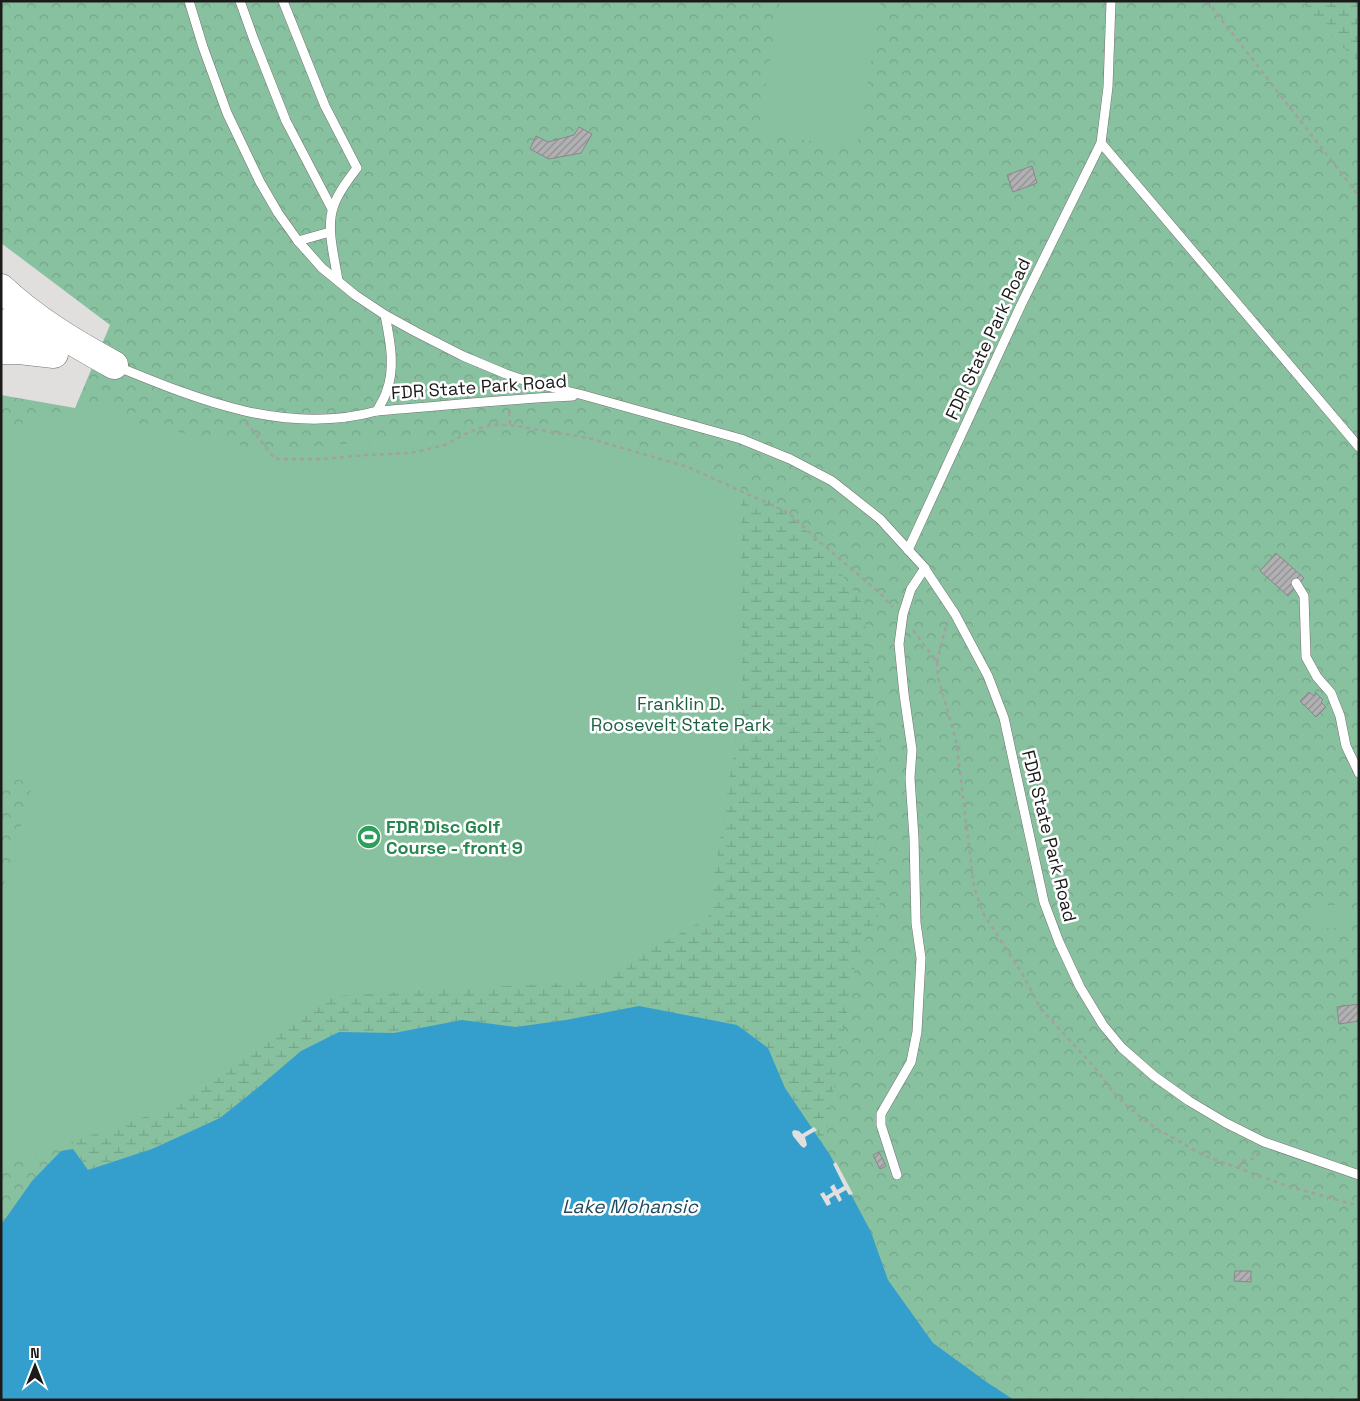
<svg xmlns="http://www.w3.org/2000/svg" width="1360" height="1401" font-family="'Space Grotesk',sans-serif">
	<defs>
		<pattern id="forest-crowns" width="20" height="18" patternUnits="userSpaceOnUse" patternTransform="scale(1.25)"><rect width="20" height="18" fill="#88c1a0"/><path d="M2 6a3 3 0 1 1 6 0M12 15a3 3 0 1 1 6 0" fill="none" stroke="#75a589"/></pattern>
		<pattern id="wetland-marsh" width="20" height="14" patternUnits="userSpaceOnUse" patternTransform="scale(1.25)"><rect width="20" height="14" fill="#88c1a0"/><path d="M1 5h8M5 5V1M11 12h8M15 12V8" fill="none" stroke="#75a589"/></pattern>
		<pattern id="building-hatch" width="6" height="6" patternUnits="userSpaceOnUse" patternTransform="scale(1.25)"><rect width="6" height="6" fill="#b1b0b3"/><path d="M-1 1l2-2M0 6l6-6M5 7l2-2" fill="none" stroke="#8f8e91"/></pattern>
	</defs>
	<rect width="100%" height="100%" fill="#e1dfdd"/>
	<path fill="url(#forest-crowns)" d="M 1,1 L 1359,1 L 1359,1400 L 1,1400 L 1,395 L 75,408 L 110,325 L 1,243 Z"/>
	<g fill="url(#wetland-marsh)">
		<path d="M 1303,1 L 1359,1 L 1359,62 L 1317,24 Z"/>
		<path d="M 768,496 L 815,538 L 864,605 L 869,667 L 881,740 L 870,796 L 878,856 L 880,912 L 857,955 L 824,1145 L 785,1088 L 768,1048 L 737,1025 L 566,1020 L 516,1027 L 462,1020 L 394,1033 L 339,1032 L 260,1086 L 220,1118 L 152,1149 L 88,1170 L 73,1149 L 79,1111 L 719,503 Z"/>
	</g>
	<g fill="#88c1a0">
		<path d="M 780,1 L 881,1 L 857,149 L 758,132 Z"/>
		<path d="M 109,398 L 133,422 L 262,450 L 427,438 L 592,434 L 741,478 L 742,699 L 708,918 L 593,981 L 334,996 L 153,1114 L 1,1166 L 1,894 L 34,780 L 1,780 L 1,430 Z"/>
		<path d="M 1352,904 L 1353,927 L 1313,929 L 1312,906 Z"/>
	</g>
	<path fill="#349fcd" d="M 639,1006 L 737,1025 L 768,1048 L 785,1088 L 830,1155 L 871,1232 L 888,1280 L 933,1343 L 988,1383 L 1014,1400 L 1,1400 L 1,1225 L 32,1181 L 61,1151 L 73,1149 L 88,1170 L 152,1149 L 220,1118 L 260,1086 L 301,1051 L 339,1032 L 394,1033 L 462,1020 L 516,1027 L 566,1020 Z"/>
	<g fill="#e1dfdd">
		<path d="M 814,1127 L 817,1130 L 805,1137 L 807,1145 L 804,1148 L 801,1146 L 793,1136 L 792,1132 L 794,1130 L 799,1131 L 802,1134 Z"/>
		<path d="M 836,1162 L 853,1194 L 849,1195 L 846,1190 L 839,1194 L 842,1200 L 839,1202 L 835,1195 L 829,1199 L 831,1204 L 827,1206 L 820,1194 L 824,1192 L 826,1196 L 833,1192 L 830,1187 L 834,1184 L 837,1190 L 844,1186 L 833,1164 Z"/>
	</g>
	<g fill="url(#building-hatch)" stroke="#88888a">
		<path d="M 579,127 L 592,134 L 581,153 L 549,159 L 530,149 L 536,136 L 548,142 L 574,135 Z"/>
		<path d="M 1032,166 L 1037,183 L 1013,192 L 1007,175 Z"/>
		<path d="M 1276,553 L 1304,578 L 1288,596 L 1260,571 Z"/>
		<path d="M 1309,692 L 1314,696 L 1316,693 L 1323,700 L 1321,702 L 1326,707 L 1316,717 L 1300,701 Z"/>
		<path d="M 1359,1004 L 1359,1021 L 1339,1024 L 1337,1007 Z"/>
		<path d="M 879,1152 L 886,1166 L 880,1169 L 873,1155 Z"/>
		<path d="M 1235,1271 L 1251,1271 L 1251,1282 L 1234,1281 Z"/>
	</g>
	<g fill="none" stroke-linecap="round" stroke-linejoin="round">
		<g stroke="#73716f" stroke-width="10">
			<g id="lane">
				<path d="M 189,1 L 203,47 L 227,113 L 260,182 L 278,213 L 298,241 L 322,268 L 355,295 L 385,315 L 416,332 L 463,356 L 506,374 L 530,382 L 583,395 L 741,439 L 790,459 L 832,481 L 880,519 L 923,566 L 955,614 L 988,676 L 1004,718 L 1044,902 L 1059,942 L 1080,987 L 1103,1025 L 1122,1048 L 1154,1076 L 1189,1101 L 1226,1123 L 1264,1142 L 1359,1175"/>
				<path d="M 240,1 L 254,40 L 286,121 L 332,209"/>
				<path d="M 283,1 L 325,106 L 357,168 C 348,180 337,194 333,208 C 326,229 335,259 338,281"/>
				<path d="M 1101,143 L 1359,447"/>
				<path d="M 298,241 L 330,232"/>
				<path d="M 116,366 C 199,400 286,436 377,411 C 442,406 507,399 573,396"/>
				<path d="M 377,411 C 380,405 384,399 386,393 C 396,368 390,340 385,315"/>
				<path d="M 908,550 L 1021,305 L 1101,143 L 1108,87 L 1111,1"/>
				<path d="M 1296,583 L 1304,596 L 1306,657 L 1317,677 L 1331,693 L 1340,716 L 1346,746 L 1359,773"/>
				<path d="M 897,1175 L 881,1125 L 881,1114 L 911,1062 L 917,1032 L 921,958 L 916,923 L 914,838 L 910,778 L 912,750 L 904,694 L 899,644 L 903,614 L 911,589 L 925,568"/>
			</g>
		</g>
		<g stroke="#73716f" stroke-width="29">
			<g id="highway">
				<path d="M 1,288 C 35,320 74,343 114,365"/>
				<path d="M 1,323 L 56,343"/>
				<path d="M 1,350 L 19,350 L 54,354"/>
			</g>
		</g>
		<g stroke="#a3a19f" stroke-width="2.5" stroke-dasharray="4 4" stroke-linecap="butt">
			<path d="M 1207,1 L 1359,196"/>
			<path d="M 509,412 L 510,425"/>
			<path d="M 246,422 L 275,459 L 321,459 L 367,455 L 411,453 L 445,445 L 469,432 L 490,425 L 510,425 L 588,438 L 688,467 L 789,513 L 821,543 L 881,594 L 893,607"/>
			<path d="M 913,630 L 937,662 L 938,677 L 956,740 L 974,887 L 983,913 L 1020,970 L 1041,1009 L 1096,1069 L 1112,1091 L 1129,1108 L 1154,1127 L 1203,1155 L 1287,1186 L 1359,1206"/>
			<path d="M 937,662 L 947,622"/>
			<path d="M 1238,1168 L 1243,1161 L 1256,1158 L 1259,1152"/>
		</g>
		<use href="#lane" stroke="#fff" stroke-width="9"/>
		<use href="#highway" stroke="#fff" stroke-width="28"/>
	</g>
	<defs>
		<g id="stadium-disc" transform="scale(1.25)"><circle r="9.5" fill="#2e9e5b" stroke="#fff"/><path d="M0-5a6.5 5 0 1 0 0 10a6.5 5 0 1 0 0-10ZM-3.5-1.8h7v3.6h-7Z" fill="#fff"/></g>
	</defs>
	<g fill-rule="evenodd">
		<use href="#stadium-disc" x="369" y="837"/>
	</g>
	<g text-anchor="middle" stroke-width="5" stroke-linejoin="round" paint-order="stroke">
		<g font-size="18" fill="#1c1b1a" stroke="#fff">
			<text transform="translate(988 339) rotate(-65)" y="6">FDR State Park Road</text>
			<text transform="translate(479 387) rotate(-4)" y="6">FDR State Park Road</text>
			<text transform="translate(1049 836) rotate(76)" y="6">FDR State Park Road</text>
		</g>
		<g font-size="18" fill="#1b6040" stroke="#fff">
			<text x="681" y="710">Franklin D.<tspan x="681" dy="21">Roosevelt State Park</tspan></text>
		</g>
		<g font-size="18" font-weight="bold" fill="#27864d" stroke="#fff" text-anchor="start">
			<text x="386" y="833">FDR Disc Golf<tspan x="386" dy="21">Course - front 9</tspan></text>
		</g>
		<g font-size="19" font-style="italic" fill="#1f4a5e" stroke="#fff">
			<text x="630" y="1213">Lake Mohansic</text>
		</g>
	</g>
	<rect width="1360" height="1401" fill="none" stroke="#1c1b1a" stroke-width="5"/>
	<g transform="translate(35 1366)" stroke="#ffffff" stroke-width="4" paint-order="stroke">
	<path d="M0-4L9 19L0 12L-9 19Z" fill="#1c1b1a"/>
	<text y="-8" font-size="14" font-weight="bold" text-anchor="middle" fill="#1c1b1a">N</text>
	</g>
</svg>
